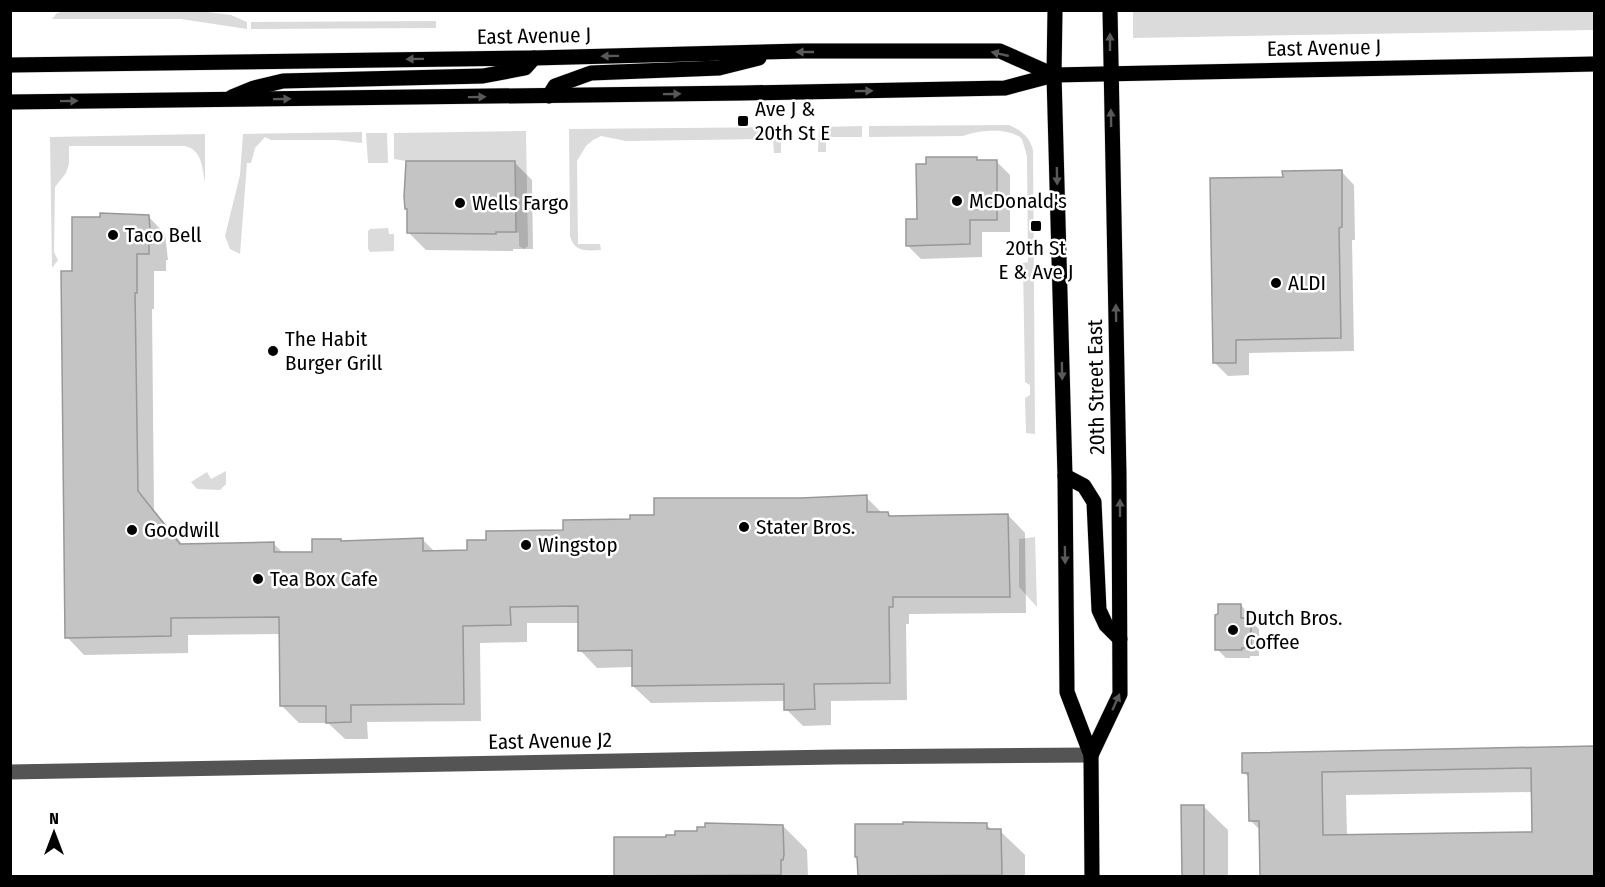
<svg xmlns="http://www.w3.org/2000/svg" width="1605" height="887" font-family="'Fira Sans Condensed',sans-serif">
	<rect width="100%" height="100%" fill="#fff"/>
	<g fill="#dbdbdb">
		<path d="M 140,10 L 200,11 L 231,15 L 247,22 L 247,29 L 181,19 L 52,19 L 57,13 L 62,12 Z"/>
		<path d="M 1594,10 L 1594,30 L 1133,38 L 1133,11 Z"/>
		<path d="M 436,21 L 436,28 L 251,29 L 251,22 Z"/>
		<path d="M 1009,125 C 1021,130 1030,137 1033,150 L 1035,434 L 1026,433 L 1025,398 L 1030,395 L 1030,385 L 1025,382 L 1023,263 L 1028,262 L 1027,156 L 1022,139 C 1010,127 978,130 963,136 L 869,137 L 869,126 Z"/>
		<path d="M 862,126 L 862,137 L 826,137 L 826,152 L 818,152 L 819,127 Z"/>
		<path d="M 781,127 L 781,153 L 774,153 L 773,139 L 626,141 L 601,136 L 593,140 L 586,146 L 577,161 L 578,244 L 600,244 L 601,250 C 586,251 574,252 570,236 L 569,129 Z"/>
		<path d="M 526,131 L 528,246 L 524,249 L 519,246 L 519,233 L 516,232 L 515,161 L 406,161 L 394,159 L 394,133 Z"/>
		<path d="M 362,132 L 362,143 L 335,140 L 271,140 L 265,137 L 255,148 L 251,163 L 247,163 L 240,254 L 230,249 L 225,236 L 240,175 L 243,134 Z"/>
		<path d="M 366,133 L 387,133 L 388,163 L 368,163 Z"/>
		<path d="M 205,134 L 205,182 C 202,167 202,150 185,146 L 69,146 L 69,164 L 66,173 L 55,187 L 54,252 L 58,260 L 52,268 L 50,137 Z"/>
		<path d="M 388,228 L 389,234 L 394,234 L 394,251 L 370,252 L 368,249 L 368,231 L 370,229 Z"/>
		<path d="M 226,471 L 226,484 L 220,490 L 197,489 L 191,482 L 207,472 L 211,479 Z"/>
		<path d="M 1035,537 L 1037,607 L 1019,587 L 1019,539 Z"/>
	</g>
	<g fill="#0003" fill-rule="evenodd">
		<path d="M 10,10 L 52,10 L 52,12 L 10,11 Z"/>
		<path d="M 976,159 L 980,162 L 997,162 L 1010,175 L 1010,232 L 982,232 L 982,257 L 921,259 L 907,245 L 919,221 Z"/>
		<path d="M 515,163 L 532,180 L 533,249 L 513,249 L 513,251 L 426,250 L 409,233 L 408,210 L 406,208 Z"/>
		<path d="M 1341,171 L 1354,185 L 1355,240 L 1352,240 L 1354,351 L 1249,353 L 1249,375 L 1228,376 L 1214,362 L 1284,178 Z"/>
		<path d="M 148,216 L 165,234 L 168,260 L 166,260 L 166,271 L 154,271 L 154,309 L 152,309 L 154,510 L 183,545 L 273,543 L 284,554 L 313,553 L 341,541 L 343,543 L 423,540 L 435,552 L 468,551 L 487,541 L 656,516 L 801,499 L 866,497 L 883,514 L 888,513 L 892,518 L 1008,515 L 1025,533 L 1026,613 L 909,614 L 909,624 L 906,624 L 907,700 L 831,701 L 831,725 L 803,726 L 786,709 L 786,701 L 651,703 L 633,686 L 633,667 L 597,668 L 580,650 L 580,623 L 527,623 L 527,642 L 480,643 L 481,721 L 367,722 L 368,739 L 345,739 L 328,723 L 299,723 L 282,706 L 281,634 L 188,635 L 188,653 L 84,655 L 67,637 L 73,272 Z"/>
		<path d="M 1241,605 L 1249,614 L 1249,619 L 1259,629 L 1259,656 L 1250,656 L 1250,658 L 1226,658 L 1217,649 Z"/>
		<path d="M 1594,748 L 1594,876 L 1262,876 L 1261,831 L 1250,820 L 1250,778 L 1244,773 L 1244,754 ZM 1533,792 L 1534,833 L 1347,836 L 1346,795 Z"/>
		<path d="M 1183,806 L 1203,806 L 1228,830 L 1228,876 L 1183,876 Z"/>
		<path d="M 986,824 L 993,831 L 1000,831 L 1025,855 L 1025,876 L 860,876 L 859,859 Z"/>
		<path d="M 783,826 L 807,850 L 808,876 L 616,876 L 615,839 L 667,839 Z"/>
	</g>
	<g fill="#c4c4c4" stroke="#989898" stroke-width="1.5" fill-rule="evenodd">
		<path d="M 926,157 L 977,157 L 977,160 L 997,160 L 997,220 L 970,220 L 970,244 L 906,246 L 906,219 L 917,219 L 916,164 L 926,164 Z"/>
		<path d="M 406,161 L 515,161 L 516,232 L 496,232 L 496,234 L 407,233 L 407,209 L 405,209 L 404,197 Z"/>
		<path d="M 1342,170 L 1342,227 L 1339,228 L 1341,338 L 1236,340 L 1236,363 L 1213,363 L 1210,178 L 1283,177 L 1282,171 Z"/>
		<path d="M 100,213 L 149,215 L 151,244 L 149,244 L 149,254 L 137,254 L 137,293 L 135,293 L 138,491 L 180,544 L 274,542 L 274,552 L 312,552 L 312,539 L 341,539 L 341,541 L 423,538 L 423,551 L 467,550 L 467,540 L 486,540 L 486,531 L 563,530 L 563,520 L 630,519 L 630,515 L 654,515 L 654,498 L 801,498 L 867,495 L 867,512 L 888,512 L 889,516 L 1008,514 L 1010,597 L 893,597 L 893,607 L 889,607 L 890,683 L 814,684 L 815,709 L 790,710 L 784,710 L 784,684 L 632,686 L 632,650 L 578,651 L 578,606 L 510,607 L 511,625 L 463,626 L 464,704 L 351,705 L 351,722 L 326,723 L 326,706 L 280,706 L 279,617 L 171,618 L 171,636 L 65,638 L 61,271 L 72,271 L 72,217 L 100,217 Z"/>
		<path d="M 1218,604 L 1241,604 L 1241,618 L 1251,618 L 1251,648 L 1242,648 L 1242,650 L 1215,650 L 1215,615 L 1218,614 Z"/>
		<path d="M 1594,746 L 1594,876 L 1260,876 L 1259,821 L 1249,821 L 1248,773 L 1242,773 L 1242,753 ZM 1531,768 L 1532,832 L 1323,835 L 1322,772 Z"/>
		<path d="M 1181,805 L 1204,805 L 1204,876 L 1182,876 Z"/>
		<path d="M 903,822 L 987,823 L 987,829 L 1001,829 L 1002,875 L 858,876 L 857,857 L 855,857 L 855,824 L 903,824 Z"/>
		<path d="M 705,823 L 783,825 L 784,855 L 783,860 L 781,860 L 781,875 L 614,876 L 614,837 L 666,837 L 666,835 L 675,835 L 675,831 L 697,831 L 697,827 L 705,827 Z"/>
	</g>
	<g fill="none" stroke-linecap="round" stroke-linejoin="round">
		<g stroke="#dbdbdb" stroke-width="16">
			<g id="major">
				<path d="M 1055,10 L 1054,75 L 1065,476 L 1067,692 L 1091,755 L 1092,876"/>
				<path d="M 10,65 L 534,58 L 803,51 L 1000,51 L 1054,75"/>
				<path d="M 549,96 L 555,86 L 591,73 L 719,68 L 759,58"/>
				<path d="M 232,97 L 254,88 L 283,81 L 483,76 L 525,68 L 534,58"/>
				<path d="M 10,102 L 743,93 L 1005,88 L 1054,75 L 1594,64"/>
				<path d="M 1065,476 L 1084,486 L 1094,502 L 1099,610 L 1106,625 L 1120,639"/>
				<path d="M 1091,755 L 1120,694 L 1119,476 L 1110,10"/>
			</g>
		</g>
		<path stroke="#545454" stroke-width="15" d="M 10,772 L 836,757 L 1091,755"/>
		<use href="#major" stroke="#000" stroke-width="15"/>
	</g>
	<defs><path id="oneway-solid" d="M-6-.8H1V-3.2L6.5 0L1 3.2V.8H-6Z" transform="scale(1.5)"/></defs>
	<g fill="#595959">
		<use href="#oneway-solid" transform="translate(1110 42) rotate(-90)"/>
		<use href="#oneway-solid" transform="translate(805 52) rotate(180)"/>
		<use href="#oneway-solid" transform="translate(1000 54) rotate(-167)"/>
		<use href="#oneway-solid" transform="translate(610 56) rotate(179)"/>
		<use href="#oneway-solid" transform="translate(415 59) rotate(179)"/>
		<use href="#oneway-solid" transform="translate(864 91) rotate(-1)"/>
		<use href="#oneway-solid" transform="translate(672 94) rotate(-1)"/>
		<use href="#oneway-solid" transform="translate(477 97) rotate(-1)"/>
		<use href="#oneway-solid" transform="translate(282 99) rotate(-1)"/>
		<use href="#oneway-solid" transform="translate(69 101) rotate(-1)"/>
		<use href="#oneway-solid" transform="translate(1111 118) rotate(-91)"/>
		<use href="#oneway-solid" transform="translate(1057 176) rotate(89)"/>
		<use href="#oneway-solid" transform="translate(1116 313) rotate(-91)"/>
		<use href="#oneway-solid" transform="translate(1062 371) rotate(89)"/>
		<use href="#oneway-solid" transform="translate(1120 508) rotate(-90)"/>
		<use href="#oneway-solid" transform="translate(1065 555) rotate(89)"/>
		<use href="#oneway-solid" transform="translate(1116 702) rotate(-66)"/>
	</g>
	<g fill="#000" stroke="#fff" stroke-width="2">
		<rect x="737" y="115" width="12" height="12" rx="3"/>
		<circle cx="957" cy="201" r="6"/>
		<circle cx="460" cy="203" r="6"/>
		<rect x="1030" y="220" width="12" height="12" rx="3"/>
		<circle cx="113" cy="235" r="6"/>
		<circle cx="1276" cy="283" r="6"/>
		<circle cx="273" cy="351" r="6"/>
		<circle cx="744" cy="527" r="6"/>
		<circle cx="132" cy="530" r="6"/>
		<circle cx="526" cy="545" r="6"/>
		<circle cx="258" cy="579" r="6"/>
		<circle cx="1233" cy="630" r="6"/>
	</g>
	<g text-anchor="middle" stroke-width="5" stroke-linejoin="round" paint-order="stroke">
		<g font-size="21" fill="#000" stroke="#fff">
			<text transform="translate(534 36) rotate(-1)" y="7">East Avenue J</text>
			<text transform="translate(1324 48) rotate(-1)" y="7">East Avenue J</text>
			<text transform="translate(1096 387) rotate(-91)" y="7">20th Street East</text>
			<text transform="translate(550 741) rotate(-1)" y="7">East Avenue J2</text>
		</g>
		<g font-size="21" fill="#000" stroke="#fff" text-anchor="start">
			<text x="755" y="116">Ave J &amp;<tspan x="755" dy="24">20th St E</tspan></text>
			<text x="969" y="208">McDonald's</text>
			<text x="472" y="210">Wells Fargo</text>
			<text x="125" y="242">Taco Bell</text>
			<text x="1036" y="255" text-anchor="middle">20th St<tspan x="1036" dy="24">E &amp; Ave J</tspan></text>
			<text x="1288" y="290">ALDI</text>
			<text x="285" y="346">The Habit<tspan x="285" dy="24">Burger Grill</tspan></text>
			<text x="756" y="534">Stater Bros.</text>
			<text x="144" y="537">Goodwill</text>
			<text x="538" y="552">Wingstop</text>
			<text x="270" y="586">Tea Box Cafe</text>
			<text x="1245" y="625">Dutch Bros.<tspan x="1245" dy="24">Coffee</tspan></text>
		</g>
	</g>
	<rect width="1605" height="887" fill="none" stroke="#000000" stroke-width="24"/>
	<g transform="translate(54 833)" stroke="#ffffff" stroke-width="4.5" paint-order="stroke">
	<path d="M0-4.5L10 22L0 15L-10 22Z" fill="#000000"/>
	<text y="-9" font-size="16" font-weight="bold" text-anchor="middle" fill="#000000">N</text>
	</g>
</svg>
